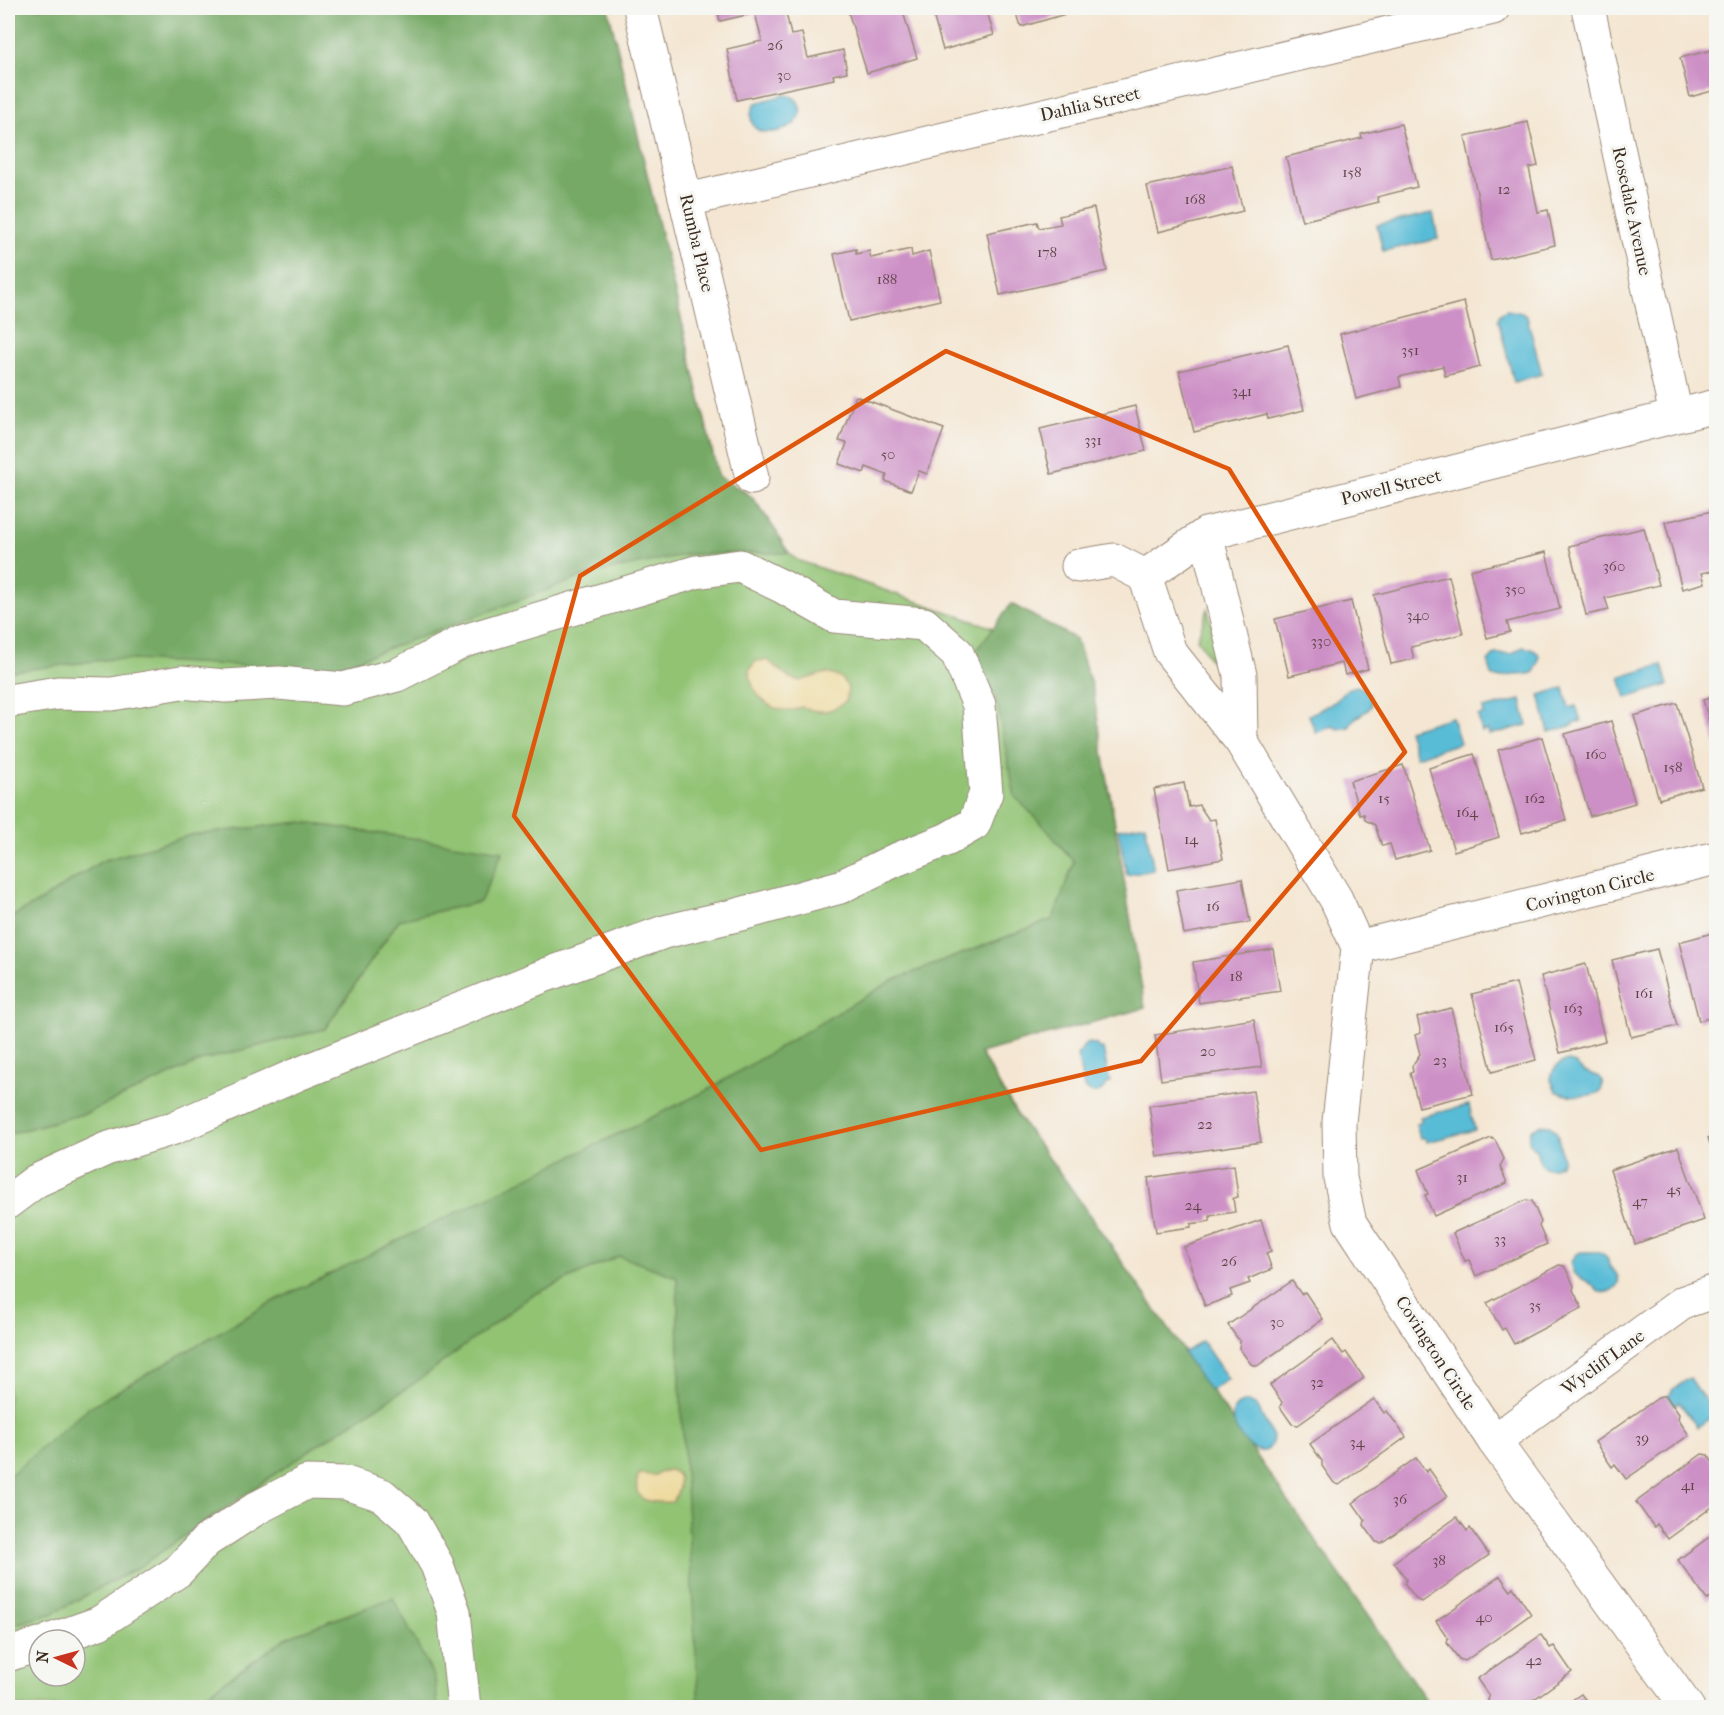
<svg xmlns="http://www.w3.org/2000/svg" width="1724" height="1715" font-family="'IM FELL French Canon',serif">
	<rect width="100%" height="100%" fill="#f6f6f2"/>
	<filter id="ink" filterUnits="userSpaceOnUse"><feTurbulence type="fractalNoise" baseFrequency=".0167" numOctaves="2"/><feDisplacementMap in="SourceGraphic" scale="12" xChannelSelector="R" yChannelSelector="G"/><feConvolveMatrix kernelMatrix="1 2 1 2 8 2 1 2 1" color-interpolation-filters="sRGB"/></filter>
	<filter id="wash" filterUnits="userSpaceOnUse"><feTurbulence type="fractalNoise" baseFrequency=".008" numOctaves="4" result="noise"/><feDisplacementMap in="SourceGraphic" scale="24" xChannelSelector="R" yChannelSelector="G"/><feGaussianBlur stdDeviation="1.35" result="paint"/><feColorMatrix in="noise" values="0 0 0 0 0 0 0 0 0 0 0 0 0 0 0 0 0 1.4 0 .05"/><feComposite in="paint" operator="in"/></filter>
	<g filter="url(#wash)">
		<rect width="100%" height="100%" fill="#f4e6d2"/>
		<g fill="#91c373" stroke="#667648" stroke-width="1.5" fill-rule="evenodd">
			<path d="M 8,8 L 608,8 L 718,476 C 728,483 741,488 750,496 C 770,514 777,544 797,560 L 994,628 L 1011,604 L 1076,639 L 1093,691 L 1145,1008 L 980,1053 L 1019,1118 L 1068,1184 L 1431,1707 L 8,1707 ZM 39,1640 L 75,1640 L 75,1676 L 39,1676 Z"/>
			<path d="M 1208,609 L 1223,675 L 1219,673 L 1197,639 Z"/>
		</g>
		<g fill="#74a965" stroke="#586a42" stroke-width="1.5">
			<path d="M 8,8 L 608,8 L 718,476 L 751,496 L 776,531 L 788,553 L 688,554 L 590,574 L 330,670 L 112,659 L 8,672 Z"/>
			<path d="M 1011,604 L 1076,639 L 1093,691 L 1145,1008 L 980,1053 L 1019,1118 L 1068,1184 L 1431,1707 L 699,1707 L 680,1387 L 677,1277 L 619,1256 L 531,1296 L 415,1383 L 316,1446 L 139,1567 L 51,1614 L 8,1626 L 8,1477 L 88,1408 L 272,1302 L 706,1091 L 891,981 L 1053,919 L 1074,862 L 1041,823 L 1015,797 L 997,704 L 976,651 Z"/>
			<path d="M 300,822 L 503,851 L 480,902 L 399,920 L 325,1029 L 203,1060 L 87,1113 L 8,1134 L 8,919 L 37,903 L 102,861 L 191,835 Z"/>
			<path d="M 393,1598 L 435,1679 L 438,1707 L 188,1707 L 289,1636 Z"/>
		</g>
		<g fill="#eeda9e" stroke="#94825e" stroke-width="1.5">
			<path d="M 767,660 L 790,678 L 799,681 L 826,673 L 840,677 L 848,687 L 846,701 C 834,710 826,713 811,710 C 810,709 802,707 802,707 C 798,707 796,710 793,710 C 768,713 751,693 749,670 L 756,661 Z"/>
			<path d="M 667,1470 C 685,1471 680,1492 672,1502 C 651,1503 629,1503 639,1474 L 655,1475 Z"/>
		</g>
		<g fill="#58bcd7" stroke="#4a737a" stroke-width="1.5">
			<path d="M 784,95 C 791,95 796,98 799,104 C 807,124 780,134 765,132 C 749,131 748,113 756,103 Z"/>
			<path d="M 1433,213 L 1438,239 L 1383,251 L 1377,225 Z"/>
			<path d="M 1507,310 L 1522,313 L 1527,317 L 1542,374 L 1514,382 L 1498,319 L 1500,314 Z"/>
			<path d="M 1523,647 C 1541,650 1543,656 1534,672 C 1526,676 1521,674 1513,675 C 1504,676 1500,680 1492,675 L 1488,662 L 1495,654 L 1512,654 Z"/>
			<path d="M 1662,665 L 1668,685 L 1626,698 L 1620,677 Z"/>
			<path d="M 1357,686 L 1362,688 L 1370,695 L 1371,706 L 1368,710 L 1354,719 L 1349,727 L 1339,729 L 1331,726 L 1316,733 L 1309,715 L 1336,701 L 1347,689 Z"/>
			<path d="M 1564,688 L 1569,708 L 1576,706 L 1581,721 L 1574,723 L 1574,725 L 1549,732 L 1539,695 Z"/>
			<path d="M 1521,700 L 1527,725 L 1489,735 L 1488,730 L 1482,732 L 1478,716 L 1484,714 L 1483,709 Z"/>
			<path d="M 1452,717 L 1460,743 L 1416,757 L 1408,730 Z"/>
			<path d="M 1145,824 L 1154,870 L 1127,875 L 1118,829 Z"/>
			<path d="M 1087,1043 L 1095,1044 L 1100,1049 L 1103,1049 L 1110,1083 L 1106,1084 L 1104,1088 L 1098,1093 L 1091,1092 L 1084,1088 L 1077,1054 L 1080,1053 L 1082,1048 Z"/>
			<path d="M 1569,1061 L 1575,1063 L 1583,1071 L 1600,1077 L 1603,1083 L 1601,1091 C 1591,1098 1566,1097 1556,1091 L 1551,1080 C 1552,1069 1558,1062 1569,1061 Z"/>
			<path d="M 1469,1105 L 1475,1130 L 1427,1142 L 1425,1138 L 1420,1138 L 1416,1124 L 1422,1122 L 1420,1117 Z"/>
			<path d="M 1540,1125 L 1550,1125 L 1557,1133 L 1563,1159 C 1559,1168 1546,1173 1540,1162 C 1538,1160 1538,1155 1537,1152 C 1531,1144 1526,1142 1531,1130 Z"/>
			<path d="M 1581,1252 L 1599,1252 L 1606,1256 C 1608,1258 1608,1262 1609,1265 C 1611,1270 1612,1268 1615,1272 C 1625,1285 1610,1294 1599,1292 C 1596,1290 1594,1287 1591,1284 C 1580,1276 1571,1278 1571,1262 L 1576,1254 Z"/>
			<path d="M 1202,1341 L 1228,1379 L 1210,1391 L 1183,1353 Z"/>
			<path d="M 1690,1378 L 1715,1415 L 1697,1427 L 1679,1402 L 1675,1405 L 1668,1396 L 1672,1392 L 1672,1390 Z"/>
			<path d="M 1248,1402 L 1257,1406 L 1273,1437 C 1268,1482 1204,1407 1248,1402 Z"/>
		</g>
		<g id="blocks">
			<g fill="#cd90c6">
				<path d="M 717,8 L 785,8 L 791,35 L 802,33 L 808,58 L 843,50 L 847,72 L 833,75 L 834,79 L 737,100 L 727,49 L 762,41 L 755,13 L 720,21 Z"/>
				<path d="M 847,8 L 917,8 L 903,12 L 917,58 L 867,73 Z"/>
				<path d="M 931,8 L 986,8 L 994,35 L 943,50 Z"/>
				<path d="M 1015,8 L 1068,8 L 1069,13 L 1021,27 Z"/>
				<path d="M 1716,49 L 1716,90 L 1690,97 L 1680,58 Z"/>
				<path d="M 1528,122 L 1538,166 L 1529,168 L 1538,212 L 1548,210 L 1555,245 L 1491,260 L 1465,136 Z"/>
				<path d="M 1401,124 L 1417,187 L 1377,197 L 1379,202 L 1302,221 L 1286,157 L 1362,138 L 1361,134 Z"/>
				<path d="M 1232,166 L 1243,211 L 1158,232 L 1147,186 Z"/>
				<path d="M 1094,208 L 1107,271 L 1000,295 L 987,233 L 1037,222 L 1039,228 L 1061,224 L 1059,216 Z"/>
				<path d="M 856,249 L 856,254 L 869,251 L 871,258 L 911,249 L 912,256 L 929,251 L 940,300 L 849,321 L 834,254 Z"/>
				<path d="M 1464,302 L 1480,367 L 1445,376 L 1443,366 L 1399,377 L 1401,387 L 1356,399 L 1340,334 Z"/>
				<path d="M 1288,345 L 1304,410 L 1268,419 L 1267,414 L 1194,432 L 1179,371 Z"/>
				<path d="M 856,396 L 944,429 L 927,474 L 919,471 L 911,491 L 885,481 L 887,475 L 866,467 L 864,473 L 839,464 L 847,443 L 839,441 Z"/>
				<path d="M 1135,406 L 1146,451 L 1051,474 L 1040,429 Z"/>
				<path d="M 1716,510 L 1716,570 L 1702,573 L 1705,583 L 1682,589 L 1665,522 Z"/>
				<path d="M 1644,528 L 1659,585 L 1605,598 L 1609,610 L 1586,615 L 1569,546 Z"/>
				<path d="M 1546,552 L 1560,609 L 1507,622 L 1510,632 L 1487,638 L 1470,570 Z"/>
				<path d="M 1449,576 L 1463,634 L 1411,647 L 1414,659 L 1391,664 L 1374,595 Z"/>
				<path d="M 1351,601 L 1368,669 L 1345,675 L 1342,663 L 1289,676 L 1275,619 Z"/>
				<path d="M 1716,696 L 1716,746 L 1703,700 Z"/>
				<path d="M 1677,703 L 1702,787 L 1659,799 L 1634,716 Z"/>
				<path d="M 1611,721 L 1635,803 L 1590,816 L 1565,734 Z"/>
				<path d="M 1542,737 L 1566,820 L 1522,833 L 1498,750 Z"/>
				<path d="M 1474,754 L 1499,837 L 1454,851 L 1429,768 Z"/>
				<path d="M 1403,765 L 1430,850 L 1395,860 L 1390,844 L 1382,846 L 1375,825 L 1365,820 L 1364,814 L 1360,815 L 1350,781 Z"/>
				<path d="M 1184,783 L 1189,807 L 1199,805 L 1209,820 L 1215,819 L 1223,859 L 1169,869 L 1154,789 Z"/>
				<path d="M 1242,879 L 1250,922 L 1184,934 L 1176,890 Z"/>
				<path d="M 1716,932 L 1716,1016 L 1699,1021 L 1679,942 Z"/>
				<path d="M 1273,949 L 1280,991 L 1199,1003 L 1193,962 Z"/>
				<path d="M 1657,949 L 1677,1026 L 1631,1037 L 1612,960 Z"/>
				<path d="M 1586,964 L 1605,1041 L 1560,1053 L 1541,976 Z"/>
				<path d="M 1516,983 L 1536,1060 L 1492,1072 L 1472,994 Z"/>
				<path d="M 1451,1008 L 1473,1094 L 1419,1107 L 1410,1073 L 1413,1072 L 1412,1066 L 1420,1054 L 1415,1035 L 1421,1033 L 1417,1017 Z"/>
				<path d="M 1254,1019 L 1262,1067 L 1161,1080 L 1155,1035 Z"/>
				<path d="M 1253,1091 L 1261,1142 L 1157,1157 L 1149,1106 Z"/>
				<path d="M 1716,1135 L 1716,1162 L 1708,1138 Z"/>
				<path d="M 1491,1138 L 1495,1140 L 1504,1159 L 1500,1166 L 1507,1183 L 1434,1216 L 1425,1195 L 1428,1194 L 1418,1170 Z"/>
				<path d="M 1678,1147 L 1704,1220 L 1635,1244 L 1610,1170 Z"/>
				<path d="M 1234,1165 L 1238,1197 L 1233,1198 L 1235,1212 L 1210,1216 L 1210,1221 L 1191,1224 L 1191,1227 L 1156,1232 L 1148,1178 Z"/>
				<path d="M 1526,1200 L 1532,1201 L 1541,1222 L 1539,1226 L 1547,1244 L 1476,1276 L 1469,1260 L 1465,1261 L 1453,1233 Z"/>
				<path d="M 1261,1220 L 1271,1251 L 1266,1253 L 1272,1269 L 1248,1279 L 1250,1283 L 1230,1290 L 1232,1296 L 1205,1306 L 1184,1247 Z"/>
				<path d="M 1559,1265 L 1564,1266 L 1569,1275 L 1574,1286 L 1573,1290 L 1582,1308 L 1514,1344 L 1505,1328 L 1502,1330 L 1487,1303 Z"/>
				<path d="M 1292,1281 L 1301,1294 L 1305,1292 L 1323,1319 L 1257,1366 L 1251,1364 L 1239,1348 L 1240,1342 L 1228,1325 Z"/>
				<path d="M 1333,1340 L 1343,1354 L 1346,1352 L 1364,1378 L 1298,1425 L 1292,1424 L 1280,1407 L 1282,1402 L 1270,1385 Z"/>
				<path d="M 1661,1396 L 1666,1396 L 1679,1414 L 1678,1419 L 1689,1435 L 1626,1479 L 1615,1464 L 1612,1467 L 1595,1442 Z"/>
				<path d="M 1374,1399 L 1384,1413 L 1387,1411 L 1406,1437 L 1339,1485 L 1334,1483 L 1322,1466 L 1322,1461 L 1310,1444 Z"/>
				<path d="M 1702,1454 L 1708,1455 L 1716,1468 L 1716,1504 L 1668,1539 L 1657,1524 L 1654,1527 L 1636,1502 Z"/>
				<path d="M 1416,1458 L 1426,1472 L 1429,1469 L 1448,1496 L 1381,1543 L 1376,1542 L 1364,1525 L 1365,1520 L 1353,1503 Z"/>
				<path d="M 1457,1517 L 1467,1531 L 1470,1528 L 1489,1555 L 1422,1602 L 1417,1600 L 1405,1584 L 1406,1579 L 1394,1562 Z"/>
				<path d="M 1716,1532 L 1716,1593 L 1707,1600 L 1678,1560 Z"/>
				<path d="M 1500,1576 L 1510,1590 L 1513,1587 L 1531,1614 L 1465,1661 L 1459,1659 L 1447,1643 L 1448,1638 L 1436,1621 Z"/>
				<path d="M 1541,1635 L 1550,1648 L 1554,1646 L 1572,1672 L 1523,1707 L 1492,1707 L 1488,1701 L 1489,1696 L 1477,1679 Z"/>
				<path d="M 1581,1694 L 1591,1707 L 1562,1707 Z"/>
			</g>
		</g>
	</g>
	<g filter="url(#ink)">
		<use href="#blocks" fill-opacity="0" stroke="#988878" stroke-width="1.5"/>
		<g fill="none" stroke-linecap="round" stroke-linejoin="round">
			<g stroke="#988878" stroke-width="35">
				<g id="minor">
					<path d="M 640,8 L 752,478"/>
					<path d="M 1588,8 L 1676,415"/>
					<path d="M 688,200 L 1493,8"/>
					<path d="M 1206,534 L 1240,675 L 1241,741"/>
					<path d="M 1078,566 L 1114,560 L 1145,576 L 1206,534 L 1716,406"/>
					<path d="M 1145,576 L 1170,652 L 1241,741 L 1336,899 L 1358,947 L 1339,1122 L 1340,1178 L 1350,1223 L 1494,1441 L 1688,1708"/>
					<path d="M 8,701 L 58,693 L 112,694 L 181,682 L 225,686 L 279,683 L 343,689 L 397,675 L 464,641 L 696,572 L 740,566 L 783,587 L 834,616 L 924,624 L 957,653 L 979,705 L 986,793 L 974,824 L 948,839 L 893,861 L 840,887 L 741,914 L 664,932 L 546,975 L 296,1075 L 174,1128 L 106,1149 L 36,1181 L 8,1202"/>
					<path d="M 1358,947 L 1716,858"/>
					<path d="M 1494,1441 L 1684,1302 L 1716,1291"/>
					<path d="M 51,1640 L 99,1623 L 178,1571 L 206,1541 L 257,1508 L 307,1482 L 346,1483 L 382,1495 L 412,1521 L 437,1565 L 454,1612 L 464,1708"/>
					<path d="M 8,1655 L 39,1644"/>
				</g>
			</g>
			<use href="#minor" stroke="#fff" stroke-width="33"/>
		</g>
	</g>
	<path fill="none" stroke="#df570d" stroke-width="4.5" stroke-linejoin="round" d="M 946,351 L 1229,469 L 1405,752 L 1141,1061 L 761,1150 L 514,816 L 580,576 Z"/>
	<g text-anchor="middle" stroke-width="6" stroke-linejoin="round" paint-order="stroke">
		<g font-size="15" fill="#604448">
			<text x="775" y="50">26</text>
			<text x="784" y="80">30</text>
			<text x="1352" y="177">158</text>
			<text x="1504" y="194">12</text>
			<text x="1195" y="204">168</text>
			<text x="1047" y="257">178</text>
			<text x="887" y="284">188</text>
			<text x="1410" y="355">351</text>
			<text x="1242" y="396">341</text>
			<text x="1093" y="445">331</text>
			<text x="888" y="459">50</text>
			<text x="1614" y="571">360</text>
			<text x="1515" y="594">350</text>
			<text x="1418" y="620">340</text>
			<text x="1321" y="646">330</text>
			<text x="1596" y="759">160</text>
			<text x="1673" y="772">158</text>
			<text x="1384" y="803">15</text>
			<text x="1535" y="803">162</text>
			<text x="1467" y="817">164</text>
			<text x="1191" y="844">14</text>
			<text x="1213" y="911">16</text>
			<text x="1236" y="981">18</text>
			<text x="1644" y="998">161</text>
			<text x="1573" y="1013">163</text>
			<text x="1504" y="1032">165</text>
			<text x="1208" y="1056">20</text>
			<text x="1440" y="1065">23</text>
			<text x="1205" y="1129">22</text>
			<text x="1462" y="1182">31</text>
			<text x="1674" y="1194">45</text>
			<text x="1640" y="1206">47</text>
			<text x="1193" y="1210">24</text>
			<text x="1500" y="1244">33</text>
			<text x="1229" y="1266">26</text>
			<text x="1535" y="1310">35</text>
			<text x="1277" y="1327">30</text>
			<text x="1317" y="1387">32</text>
			<text x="1642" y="1443">39</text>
			<text x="1357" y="1447">34</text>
			<text x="1688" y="1490">41</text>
			<text x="1400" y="1504">36</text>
			<text x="1439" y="1565">38</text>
			<text x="1484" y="1622">40</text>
			<text x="1534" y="1665">42</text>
		</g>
		<g font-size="18" fill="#3b2a1e" stroke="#f6f6f2">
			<text transform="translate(1090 104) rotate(-13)" y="6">Dahlia Street</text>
			<text transform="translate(1632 211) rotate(78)" y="6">Rosedale Avenue</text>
			<text transform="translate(697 243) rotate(77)" y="6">Rumba Place</text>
			<text transform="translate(1391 487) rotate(-14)" y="6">Powell Street</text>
			<text transform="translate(1590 890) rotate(-14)" y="6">Covington Circle</text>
			<text transform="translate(1436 1353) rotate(57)" y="6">Covington Circle</text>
			<text transform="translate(1603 1362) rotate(-36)" y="6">Wycliff Lane</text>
		</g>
	</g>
	<rect width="1724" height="1715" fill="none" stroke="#f6f6f2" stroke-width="30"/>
	<g transform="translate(57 1658) rotate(275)"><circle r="28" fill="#f6f6f2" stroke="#aba49d" stroke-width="1.5"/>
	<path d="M0-4.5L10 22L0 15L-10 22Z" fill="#c8321e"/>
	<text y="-9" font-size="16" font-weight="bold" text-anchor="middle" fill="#3b2a1e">N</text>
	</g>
</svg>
